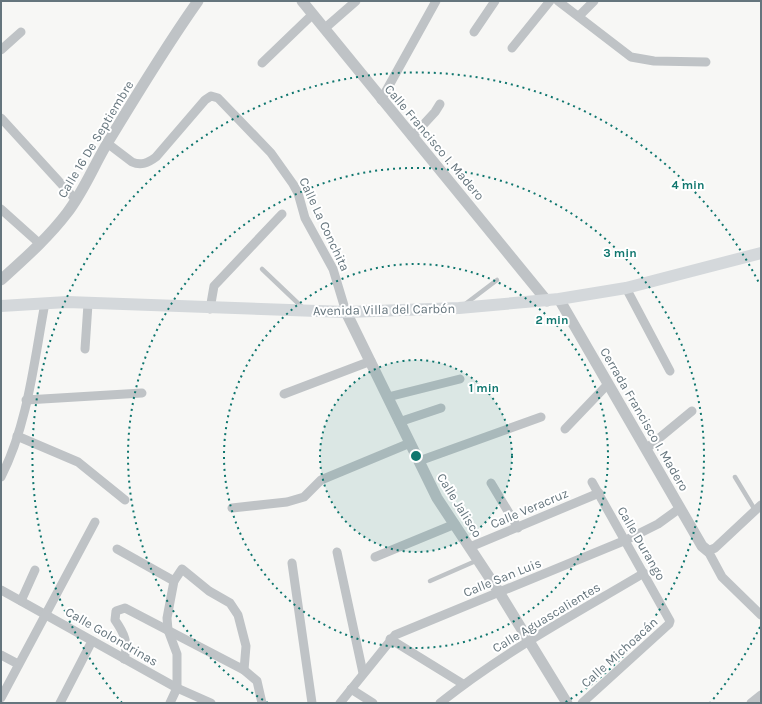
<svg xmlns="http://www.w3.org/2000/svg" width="762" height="704" font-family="Karla,sans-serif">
	<rect width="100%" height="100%" fill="#f7f7f5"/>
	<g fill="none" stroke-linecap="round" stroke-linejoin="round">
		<g stroke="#bfc3c6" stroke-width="4.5">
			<path d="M 262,269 L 303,308"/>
			<path d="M 464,305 L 497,280"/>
			<path d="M 735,477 L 755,510"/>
			<path d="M 430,581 L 478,560"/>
		</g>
		<g stroke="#bfc3c6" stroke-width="9">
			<path d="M 558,1 L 631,57 L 654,61 L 706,62"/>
			<path d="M 579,16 L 594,1"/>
			<path d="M 324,29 L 356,1"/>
			<path d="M 474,32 L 495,1"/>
			<path d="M 512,48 L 550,1"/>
			<path d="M 1,50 L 21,32"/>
			<path d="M 262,63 L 313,14"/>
			<path d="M 381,100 L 436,1"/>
			<path d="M 1,118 L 76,200"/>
			<path d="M 412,137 L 435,112 L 440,104"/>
			<path d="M 107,143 L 132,162 C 141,166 148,163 156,157 L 205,100 L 211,96 L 218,98 L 271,153 L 293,184 L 298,193 L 305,218 L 333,269 L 346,312"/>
			<path d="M 1,209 L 40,244"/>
			<path d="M 626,288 L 670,371"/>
			<path d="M 210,309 L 214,286 L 282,214"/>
			<path d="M 85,349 L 88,304"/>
			<path d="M 284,394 L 371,361"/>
			<path d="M 388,397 L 460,379"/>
			<path d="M 26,400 L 142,393"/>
			<path d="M 399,422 L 441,408"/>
			<path d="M 565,429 L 608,384"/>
			<path d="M 17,436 L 78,462 L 125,500"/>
			<path d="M 646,449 L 692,411"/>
			<path d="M 419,461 L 541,417"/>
			<path d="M 1,477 C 28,424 34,361 45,303"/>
			<path d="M 491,483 L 518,528"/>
			<path d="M 761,505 L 715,548 L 708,551 L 722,577 L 761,615"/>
			<path d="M 232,508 L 287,502 L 304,497 L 321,480 L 410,443"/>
			<path d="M 470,547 L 599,493"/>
			<path d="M 117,549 L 174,581 L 182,569 L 209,591 L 230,603 L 238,615 L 246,646 L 244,670"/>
			<path d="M 337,552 L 363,673"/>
			<path d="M 375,557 L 455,524"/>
			<path d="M 292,563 L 312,703"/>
			<path d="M 1,590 L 177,688 L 211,703"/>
			<path d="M 21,601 L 35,570"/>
			<path d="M 390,639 L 463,684"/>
			<path d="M 1,655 L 18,664"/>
			<path d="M 124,659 C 129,643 124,633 115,620 L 116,611 L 125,608 L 244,670 L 257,681 L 262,703"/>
			<path d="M 351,689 L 373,703"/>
			<path d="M 1,698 L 95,522"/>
			<path d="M 60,703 L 92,641"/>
			<path d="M 170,703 L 177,688 L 177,654 L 168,630 L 167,618 L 174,581"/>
			<path d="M 340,703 L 395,635 L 626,540 L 658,524 L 680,508"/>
			<path d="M 440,703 C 502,653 575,614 644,573"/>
			<path d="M 582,703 L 669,624 L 670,621 L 592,482"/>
			<path d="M 751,703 L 761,695"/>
		</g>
		<g stroke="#bfc3c6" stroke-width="11">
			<path d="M 302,1 L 547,301"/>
			<path d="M 1,280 C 24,259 48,238 67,213 C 84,191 94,165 108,142 C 137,94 166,46 198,1"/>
			<path d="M 559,299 L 702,546 L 708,551"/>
			<path d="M 346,312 L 437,498 L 499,592 L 567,703"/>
		</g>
		<path stroke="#d4d8db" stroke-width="12" d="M 1,306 L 67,302 L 346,312 L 459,308 L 559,299 L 626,288 L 761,253"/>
	</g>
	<circle cx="416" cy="456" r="96" fill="#0f766e" fill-opacity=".12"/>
	<g fill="none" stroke="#0f766e" stroke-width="2" stroke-dasharray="2 4">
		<circle cx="416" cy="456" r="96"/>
		<circle cx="416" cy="456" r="192"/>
		<path d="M268 703A288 288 0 1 1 564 703"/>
		<path d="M760 627A384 384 0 0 1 710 703M122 703A384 384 0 1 1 760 285"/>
	</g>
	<g text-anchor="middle" stroke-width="4" stroke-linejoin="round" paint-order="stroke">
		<g font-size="13" fill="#65757d" stroke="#fff">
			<text transform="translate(95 139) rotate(-59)" y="5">Calle 16 De Septiembre</text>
			<text transform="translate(435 142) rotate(50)" y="5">Calle Francisco I. Madero</text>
			<text transform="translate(325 224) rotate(65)" y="5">Calle La Conchita</text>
			<text transform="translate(384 309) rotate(-1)" y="5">Avenida Villa del Carbón</text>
			<text transform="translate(645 419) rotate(60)" y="5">Cerrada Francisco I. Madero</text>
			<text transform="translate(460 505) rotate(58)" y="5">Calle Jalisco</text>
			<text transform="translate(529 508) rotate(-23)" y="5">Calle Veracruz</text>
			<text transform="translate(642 543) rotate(60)" y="5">Calle Durango</text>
			<text transform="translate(502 577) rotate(-22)" y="5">Calle San Luis</text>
			<text transform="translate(546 617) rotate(-31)" y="5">Calle Aguascalientes</text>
			<text transform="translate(112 636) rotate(30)" y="5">Calle Golondrinas</text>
			<text transform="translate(619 652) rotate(-42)" y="5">Calle Michoacán</text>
		</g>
	</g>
	<circle cx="416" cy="456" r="6" fill="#0f766e" stroke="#fff" stroke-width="2"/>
	<g font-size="12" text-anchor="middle" font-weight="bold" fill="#0f766e" stroke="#fff" stroke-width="4" stroke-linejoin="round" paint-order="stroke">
		<text x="688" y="189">4 min</text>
		<text x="620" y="257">3 min</text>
		<text x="552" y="324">2 min</text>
		<text x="484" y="392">1 min</text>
	</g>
	<rect width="762" height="704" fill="none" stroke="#65757d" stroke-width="4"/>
</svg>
